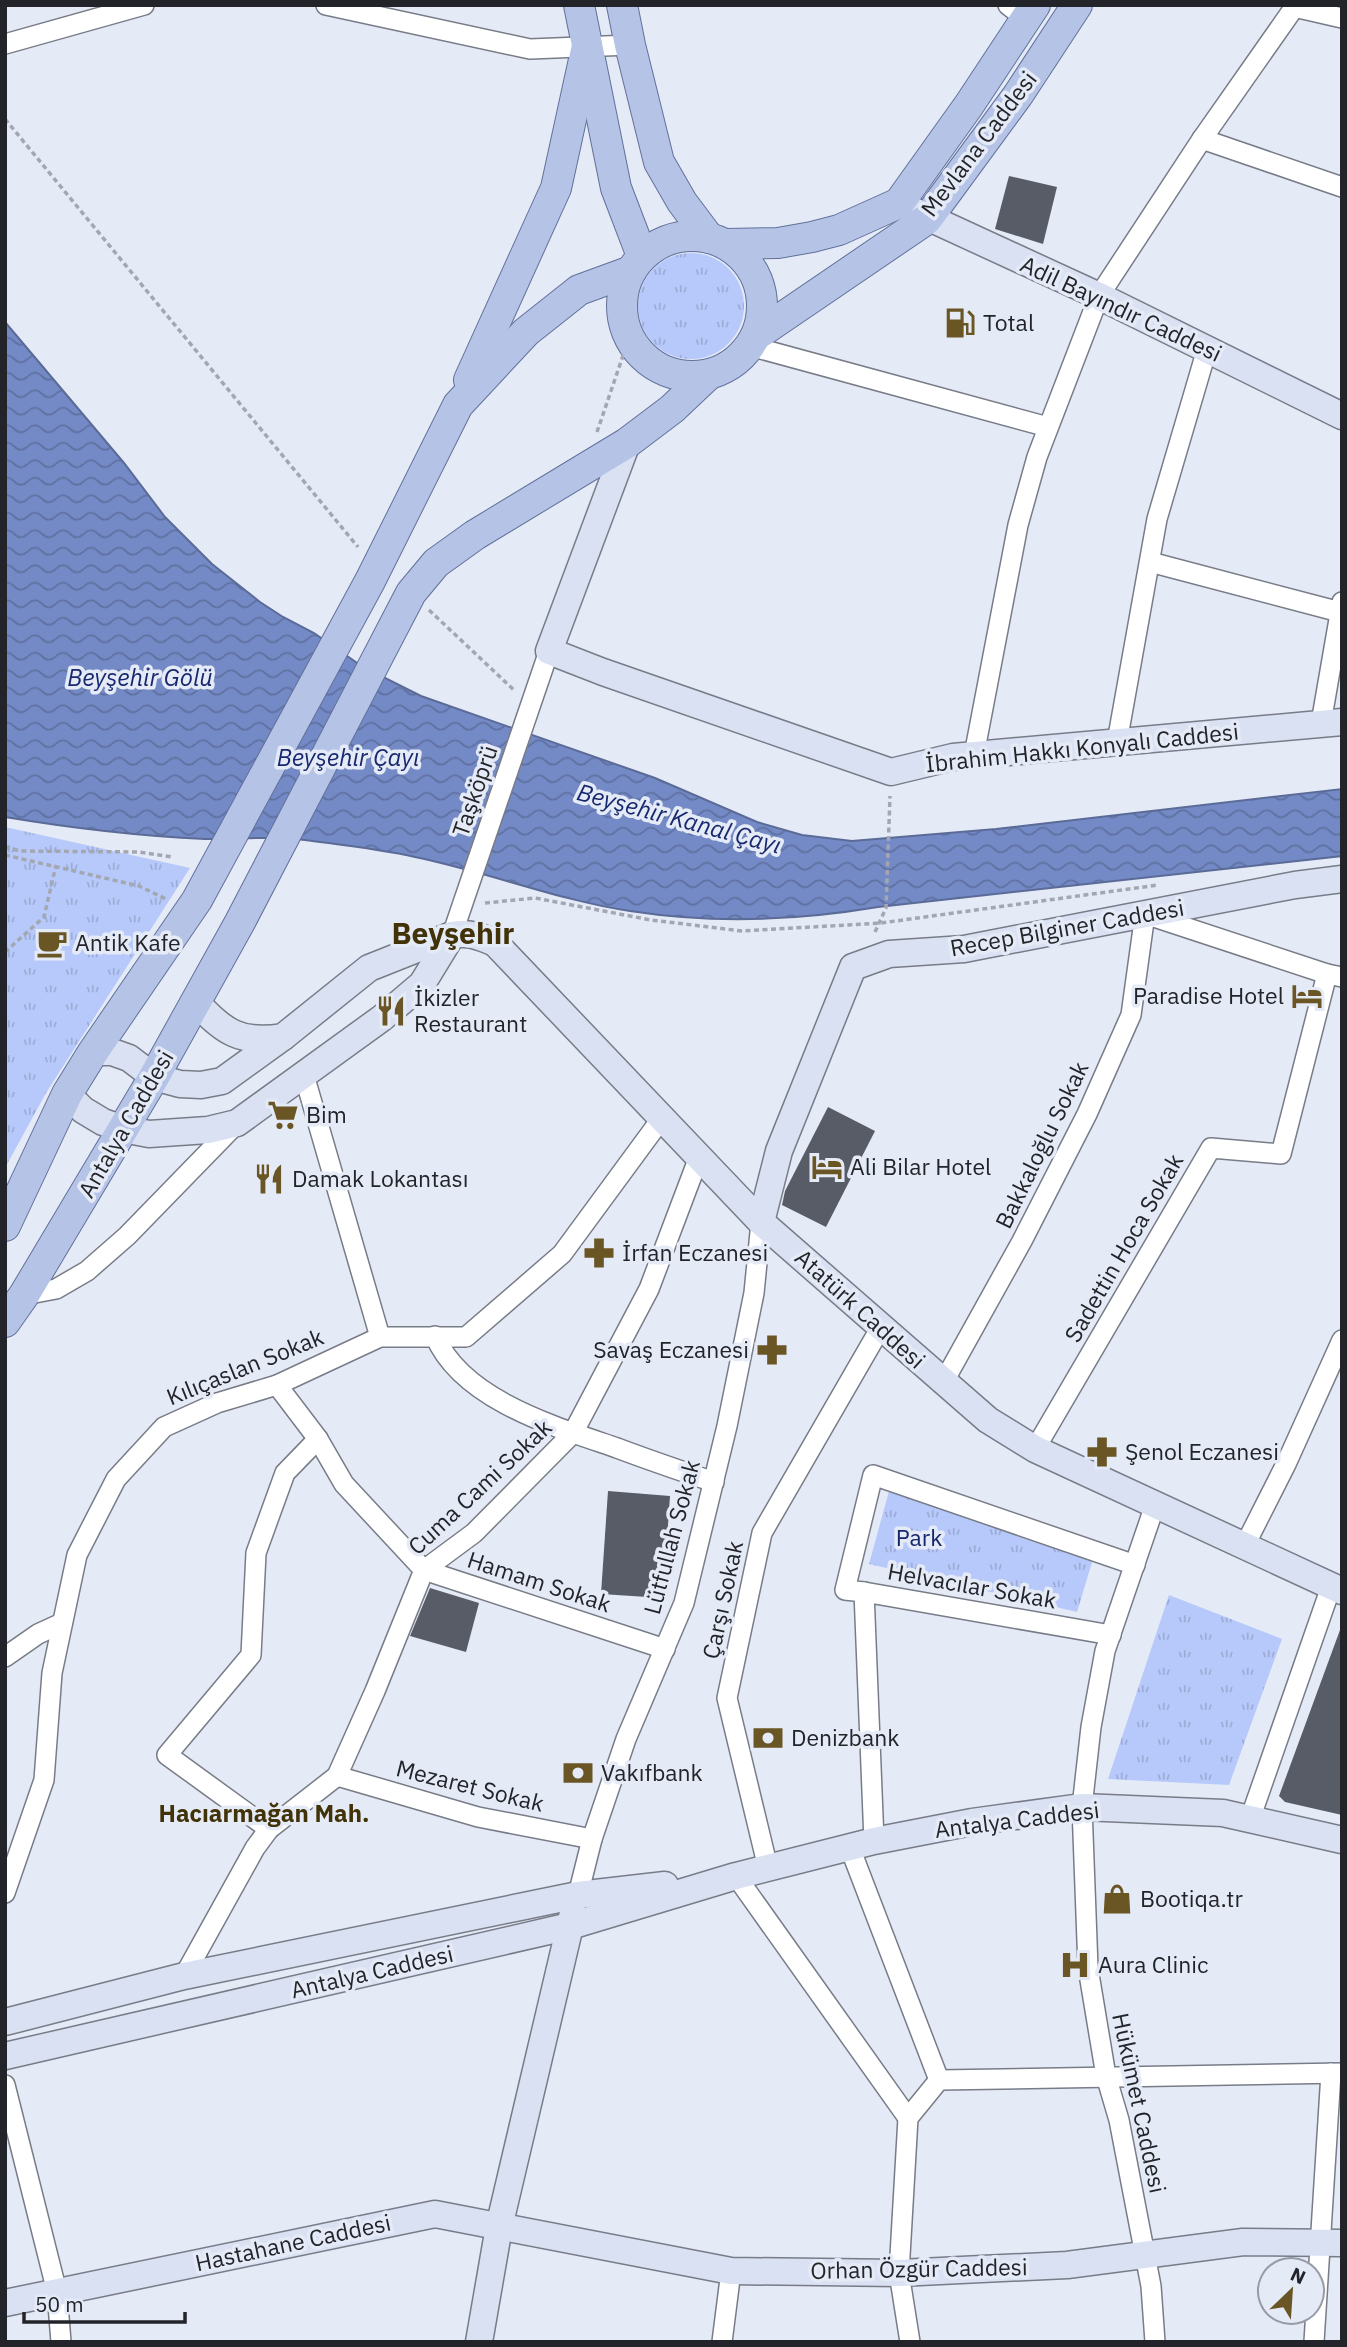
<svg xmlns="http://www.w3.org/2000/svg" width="1347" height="2347" font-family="'IBM Plex Sans',sans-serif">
	<defs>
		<pattern id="grass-tufts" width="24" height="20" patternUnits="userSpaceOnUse" patternTransform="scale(1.75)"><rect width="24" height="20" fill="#b6c9fa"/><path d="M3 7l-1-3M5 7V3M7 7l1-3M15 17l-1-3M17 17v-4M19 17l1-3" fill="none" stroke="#9cacd6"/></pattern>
		<pattern id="water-waves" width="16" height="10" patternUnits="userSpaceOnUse" patternTransform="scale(1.75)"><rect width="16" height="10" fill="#748ac6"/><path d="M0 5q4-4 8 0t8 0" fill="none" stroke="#5f71a1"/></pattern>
	</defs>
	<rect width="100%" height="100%" fill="#e5eaf7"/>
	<g fill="url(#grass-tufts)">
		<circle cx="691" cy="306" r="53"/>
		<path d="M 5,827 L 190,868 L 46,1093 L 5,1168 Z"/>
		<path d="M 889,1491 L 1093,1559 L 1077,1612 L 869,1564 Z"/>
		<path d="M 1169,1595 L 1282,1639 L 1229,1785 L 1108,1779 Z"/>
	</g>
	<path fill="url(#water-waves)" stroke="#5b6b97" stroke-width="2" d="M 5,322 L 124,463 L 165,517 L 212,564 L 260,602 L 283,617 L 314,633 L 363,667 L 421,696 L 655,778 L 757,822 L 802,835 L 852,841 L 996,829 L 1342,789 L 1342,856 L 878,907 C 795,921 714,924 630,911 C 557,900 488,872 415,857 C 379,849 342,845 305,840 C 273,835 238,840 205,839 C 138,836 71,828 5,817 Z"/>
	<g fill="#585c67">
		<path d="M 1009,176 L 1057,187 L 1043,244 L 995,229 Z"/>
		<path d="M 828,1107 L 875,1131 L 826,1227 L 782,1205 L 785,1191 Z"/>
		<path d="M 608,1491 L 670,1496 L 663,1598 L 601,1594 Z"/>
		<path d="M 430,1588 L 479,1603 L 466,1652 L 410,1636 Z"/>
		<path d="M 1340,1630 L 1342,1630 L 1342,1815 L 1285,1802 L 1279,1796 Z"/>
	</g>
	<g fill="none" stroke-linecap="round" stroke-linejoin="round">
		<g stroke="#777c87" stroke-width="22">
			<g id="street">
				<path d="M 326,5 L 530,49 L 630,45"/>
				<path d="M 1008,5 L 1026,19"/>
				<path d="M 1294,7 L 1342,18"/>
				<path d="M 5,44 L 144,5"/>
				<path d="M 1202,139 L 1342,187"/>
				<path d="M 750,346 L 1048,427"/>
				<path d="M 1150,562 L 1340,612"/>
				<path d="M 1321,723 L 1342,602"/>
				<path d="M 1117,742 L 1157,519 L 1207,349"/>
				<path d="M 974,755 L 1018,525 L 1037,457 L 1099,296 L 1202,139 L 1296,5"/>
				<path d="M 452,935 L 549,651"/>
				<path d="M 304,1075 L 380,1337"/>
				<path d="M 24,1295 L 56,1289 L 87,1271 L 127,1236 L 237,1123"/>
				<path d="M 435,1336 C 462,1400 556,1427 617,1448 C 649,1460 681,1471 714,1482"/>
				<path d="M 943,1383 L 1022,1241 L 1087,1114 L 1131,1015 L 1145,914 L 1327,974 L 1342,977"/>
				<path d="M 277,1385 L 318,1439 L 344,1484 L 424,1570 L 665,1649"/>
				<path d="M 1035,1449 L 1211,1148 L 1281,1154 L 1327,974"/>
				<path d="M 1244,1547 L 1286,1464 L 1342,1340"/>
				<path d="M 864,1592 L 845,1590 L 873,1475 L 1135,1565"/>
				<path d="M 5,1657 L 38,1634 L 62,1623"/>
				<path d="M 337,1776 L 478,1817 L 592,1839"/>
				<path d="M 1250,1819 L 1331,1587"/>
				<path d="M 269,1829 L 167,1755 L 251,1655 L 256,1553 L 285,1473 L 318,1439"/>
				<path d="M 874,1841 L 864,1592 L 1111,1635"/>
				<path d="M 850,1848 L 939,2080"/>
				<path d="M 768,1868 L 727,1698 L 762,1533 L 881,1327"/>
				<path d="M 736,1876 L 908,2118"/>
				<path d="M 5,1893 L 44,1780 L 52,1673 L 77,1555 L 116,1479 L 164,1427 L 217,1403 L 277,1385 L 380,1337 L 466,1337 L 562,1254 L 662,1118"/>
				<path d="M 578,1895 L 592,1839 L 626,1739 L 684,1603 L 727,1426 L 754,1293 L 761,1222"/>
				<path d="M 184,1976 L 255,1848 L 269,1829 L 337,1776 L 375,1691 L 424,1570 L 474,1533 L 573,1433 L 649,1289 L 699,1157"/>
				<path d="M 5,2085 L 57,2292 L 61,2342"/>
				<path d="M 722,2342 L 731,2271"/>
				<path d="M 910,2342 L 899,2273 L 908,2118 L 939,2080 L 1342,2073"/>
				<path d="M 1155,2342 L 1151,2286 L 1119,2120 L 1106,2076 L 1088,1968 L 1082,1807 L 1091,1727 L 1105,1651 L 1155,1505"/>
				<path d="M 1314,2342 L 1331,2073"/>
			</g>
		</g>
		<g stroke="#777c87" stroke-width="29">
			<g id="secondary">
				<path d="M 910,209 L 1099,296 L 1342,416"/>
				<path d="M 627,443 L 549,651 L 603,672 L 891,772 L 953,757 L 1342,722"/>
				<path d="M 196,1002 C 223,1032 241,1044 283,1037 L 369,968 L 452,935 C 469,932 479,936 495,943 L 761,1222 L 988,1420 L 1035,1449 L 1342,1591"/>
				<path d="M 93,1052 L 112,1052 L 129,1058 L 154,1077 L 180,1084 L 201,1085 L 222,1081 L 283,1037"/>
				<path d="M 67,1094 L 83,1110 L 103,1122 L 123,1129 L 149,1134 L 208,1130 L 237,1123 L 382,1018 L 422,984 L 452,935"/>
				<path d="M 761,1222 L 779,1151 L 853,967 L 889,954 L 964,949 L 1295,885 L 1342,879"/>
				<path d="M 5,2022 L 184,1976 L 578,1895 L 665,1885"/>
				<path d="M 5,2056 L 570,1926 L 736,1876 L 874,1841 L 972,1822 L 1082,1807 L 1223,1813 L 1342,1840"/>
				<path d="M 5,2303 L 435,2214 L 731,2271 L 899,2273 L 1067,2265 L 1243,2242 L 1342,2243"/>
				<path d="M 479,2342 L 499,2227 L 573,1913"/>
			</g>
		</g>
		<g stroke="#62719a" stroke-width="32">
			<g id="primary">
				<path d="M 579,5 L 616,188 L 642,256"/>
				<path d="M 622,5 L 630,45 L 659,162 L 682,202 L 709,238"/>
				<circle cx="692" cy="306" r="70"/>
				<path d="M 726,244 L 778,243 L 812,237 L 839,230 L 899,203 L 969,105 L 1035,5"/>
				<path d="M 758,334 L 927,219 L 1018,95 L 1077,5"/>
				<path d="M 469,380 L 556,188 L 587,46"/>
				<path d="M 5,1226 L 67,1094 L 93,1052 L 197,900 L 370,581 L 458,405 L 526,332 L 579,290 L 631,271"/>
				<path d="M 5,1322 L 24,1295 L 154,1077 L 240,922 L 411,593 L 436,563 L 475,535 L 627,443 L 672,409 L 708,375"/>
			</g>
		</g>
		<g stroke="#a3a7b1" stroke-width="3.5" stroke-dasharray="5 3.5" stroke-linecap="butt">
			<path d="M 5,119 L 358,547"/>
			<path d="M 597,432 L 629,338"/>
			<path d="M 429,610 L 515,691"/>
			<path d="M 5,847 L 20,851 L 139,852 L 173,857"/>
			<path d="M 5,855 L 139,886 L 166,899"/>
			<path d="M 485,903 L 535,898 L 651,920 L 742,931 L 881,923 L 1158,885"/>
			<path d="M 875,932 L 886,908 L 890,796"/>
			<path d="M 5,952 L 44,917 L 56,865"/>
		</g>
		<use href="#street" stroke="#fff" stroke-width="19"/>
		<use href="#secondary" stroke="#dae1f3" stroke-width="26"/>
		<use href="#primary" stroke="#b5c3e7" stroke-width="30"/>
	</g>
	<defs>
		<g id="fuel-bare" transform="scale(2.415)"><path d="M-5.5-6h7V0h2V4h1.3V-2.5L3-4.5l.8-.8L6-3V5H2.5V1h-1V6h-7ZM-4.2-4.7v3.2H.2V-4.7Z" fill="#695624" stroke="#e5eaf7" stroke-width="2.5" paint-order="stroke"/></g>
		<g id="cafe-bare" transform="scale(2.415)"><path d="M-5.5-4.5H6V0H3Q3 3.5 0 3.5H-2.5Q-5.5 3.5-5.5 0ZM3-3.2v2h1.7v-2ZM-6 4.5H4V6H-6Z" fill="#695624" stroke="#e5eaf7" stroke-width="2.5" paint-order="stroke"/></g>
		<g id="hotel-bare" transform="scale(2.415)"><path d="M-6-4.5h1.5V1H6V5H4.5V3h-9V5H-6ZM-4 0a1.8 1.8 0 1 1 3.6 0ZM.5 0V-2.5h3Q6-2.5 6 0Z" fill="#695624" stroke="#e5eaf7" stroke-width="2.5" paint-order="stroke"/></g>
		<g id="restaurant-bare" transform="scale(2.415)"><path d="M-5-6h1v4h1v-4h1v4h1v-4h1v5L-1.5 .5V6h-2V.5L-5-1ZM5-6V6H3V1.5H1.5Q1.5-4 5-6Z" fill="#695624" stroke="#e5eaf7" stroke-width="2.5" paint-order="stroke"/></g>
		<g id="supermarket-bare" transform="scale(2.415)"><path d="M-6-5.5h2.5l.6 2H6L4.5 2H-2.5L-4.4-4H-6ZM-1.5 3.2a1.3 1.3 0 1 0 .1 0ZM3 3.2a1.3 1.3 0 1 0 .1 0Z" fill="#695624" stroke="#e5eaf7" stroke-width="2.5" paint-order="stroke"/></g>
		<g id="pharmacy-bare" transform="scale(2.415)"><path d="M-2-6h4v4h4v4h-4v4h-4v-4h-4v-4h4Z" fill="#695624" stroke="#e5eaf7" stroke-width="2.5" paint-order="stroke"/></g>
		<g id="bank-bare" transform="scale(2.415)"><path d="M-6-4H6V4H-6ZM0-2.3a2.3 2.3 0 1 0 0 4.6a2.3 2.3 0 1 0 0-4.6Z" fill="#695624" stroke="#e5eaf7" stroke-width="2.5" paint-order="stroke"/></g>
		<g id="shop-bare" transform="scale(2.415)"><path d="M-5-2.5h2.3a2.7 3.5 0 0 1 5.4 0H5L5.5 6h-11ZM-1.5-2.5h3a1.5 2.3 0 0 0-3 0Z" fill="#695624" stroke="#e5eaf7" stroke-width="2.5" paint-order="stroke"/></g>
		<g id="hospital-bare" transform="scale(2.415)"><path d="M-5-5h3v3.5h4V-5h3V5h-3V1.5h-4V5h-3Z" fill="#695624" stroke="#e5eaf7" stroke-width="2.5" paint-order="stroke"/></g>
	</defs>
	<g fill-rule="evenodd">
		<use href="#fuel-bare" x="960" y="323"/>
		<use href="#cafe-bare" x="52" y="943"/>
		<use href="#hotel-bare" x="1307" y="996"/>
		<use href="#restaurant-bare" x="391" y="1011"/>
		<use href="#supermarket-bare" x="283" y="1115"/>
		<use href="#hotel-bare" x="827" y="1167"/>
		<use href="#restaurant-bare" x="269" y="1179"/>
		<use href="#pharmacy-bare" x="599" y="1253"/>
		<use href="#pharmacy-bare" x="772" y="1350"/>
		<use href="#pharmacy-bare" x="1102" y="1452"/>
		<use href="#bank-bare" x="768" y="1738"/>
		<use href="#bank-bare" x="578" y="1773"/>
		<use href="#shop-bare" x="1117" y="1899"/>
		<use href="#hospital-bare" x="1075" y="1965"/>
	</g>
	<g text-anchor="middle" stroke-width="7" stroke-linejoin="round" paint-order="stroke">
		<g font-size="23" fill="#222429" stroke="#e5eaf7">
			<text transform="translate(979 144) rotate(-53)" y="8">Mevlana Caddesi</text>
			<text transform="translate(1121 309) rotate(25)" y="8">Adil Bayındır Caddesi</text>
			<text transform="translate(1082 748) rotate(-6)" y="8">İbrahim Hakkı Konyalı Caddesi</text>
			<text transform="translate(475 791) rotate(-71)" y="8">Taşköprü</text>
			<text transform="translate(1067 928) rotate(-10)" y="8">Recep Bilginer Caddesi</text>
			<text transform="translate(126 1124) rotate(-60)" y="8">Antalya Caddesi</text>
			<text transform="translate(1042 1145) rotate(-64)" y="8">Bakkaloğlu Sokak</text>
			<text transform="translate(1124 1248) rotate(-60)" y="8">Sadettin Hoca Sokak</text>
			<text transform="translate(860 1309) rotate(42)" y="8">Atatürk Caddesi</text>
			<text transform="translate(245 1367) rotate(-22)" y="8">Kılıçaslan Sokak</text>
			<text transform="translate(480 1487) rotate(-43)" y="8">Cuma Cami Sokak</text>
			<text transform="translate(672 1537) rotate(-75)" y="8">Lütfullah Sokak</text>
			<text transform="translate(539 1582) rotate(18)" y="8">Hamam Sokak</text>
			<text transform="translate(972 1586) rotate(10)" y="8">Helvacılar Sokak</text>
			<text transform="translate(723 1600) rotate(-78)" y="8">Çarşı Sokak</text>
			<text transform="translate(470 1786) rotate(14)" y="8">Mezaret Sokak</text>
			<text transform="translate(1017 1820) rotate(-7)" y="8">Antalya Caddesi</text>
			<text transform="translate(372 1972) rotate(-13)" y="8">Antalya Caddesi</text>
			<text transform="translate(1139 2103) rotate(78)" y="8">Hükümet Caddesi</text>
			<text transform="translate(293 2243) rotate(-12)" y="8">Hastahane Caddesi</text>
			<text transform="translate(919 2269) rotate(-1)" y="8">Orhan Özgür Caddesi</text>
		</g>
		<g font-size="23" fill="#222429" stroke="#e5eaf7" text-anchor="start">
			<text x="983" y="331">Total</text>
			<text x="75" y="951">Antik Kafe</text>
			<text x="1284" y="1004" text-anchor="end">Paradise Hotel</text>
			<text x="414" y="1006">İkizler<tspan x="414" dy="26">Restaurant</tspan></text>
			<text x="306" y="1123">Bim</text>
			<text x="850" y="1175">Ali Bilar Hotel</text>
			<text x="292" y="1187">Damak Lokantası</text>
			<text x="622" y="1261">İrfan Eczanesi</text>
			<text x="749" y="1358" text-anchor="end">Savaş Eczanesi</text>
			<text x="1125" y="1460">Şenol Eczanesi</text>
			<text x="791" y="1746">Denizbank</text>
			<text x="601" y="1781">Vakıfbank</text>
			<text x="1140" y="1907">Bootiqa.tr</text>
			<text x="1098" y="1973">Aura Clinic</text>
		</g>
		<g font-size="23" fill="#15266c" stroke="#e5eaf7">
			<text x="919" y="1546">Park</text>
		</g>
		<g font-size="24" font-style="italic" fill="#17286e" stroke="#e5eaf7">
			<text x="140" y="686">Beyşehir Gölü</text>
			<text x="348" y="766">Beyşehir Çayı</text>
			<text transform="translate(679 819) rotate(15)" y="8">Beyşehir Kanal Çayı</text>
		</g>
		<g font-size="24" font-weight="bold" fill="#413208" stroke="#e5eaf7">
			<text x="264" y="1822">Hacıarmağan Mah.</text>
		</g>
		<g font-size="30" font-weight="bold" fill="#413208" stroke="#e5eaf7">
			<text x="453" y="944">Beyşehir</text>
		</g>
	</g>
	<rect width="1347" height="2347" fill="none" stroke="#222429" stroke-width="14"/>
	<g transform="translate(1291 2291) rotate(25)"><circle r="33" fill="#e5eaf7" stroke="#979ba5" stroke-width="2"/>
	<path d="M0-5L12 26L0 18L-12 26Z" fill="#695624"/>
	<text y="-10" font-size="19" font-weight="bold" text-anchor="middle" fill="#222429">N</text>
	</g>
	<path d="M24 2312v10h161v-10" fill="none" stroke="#222429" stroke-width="3.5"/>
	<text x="35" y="2312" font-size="21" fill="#222429" stroke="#e5eaf7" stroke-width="5" paint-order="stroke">50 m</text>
</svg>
